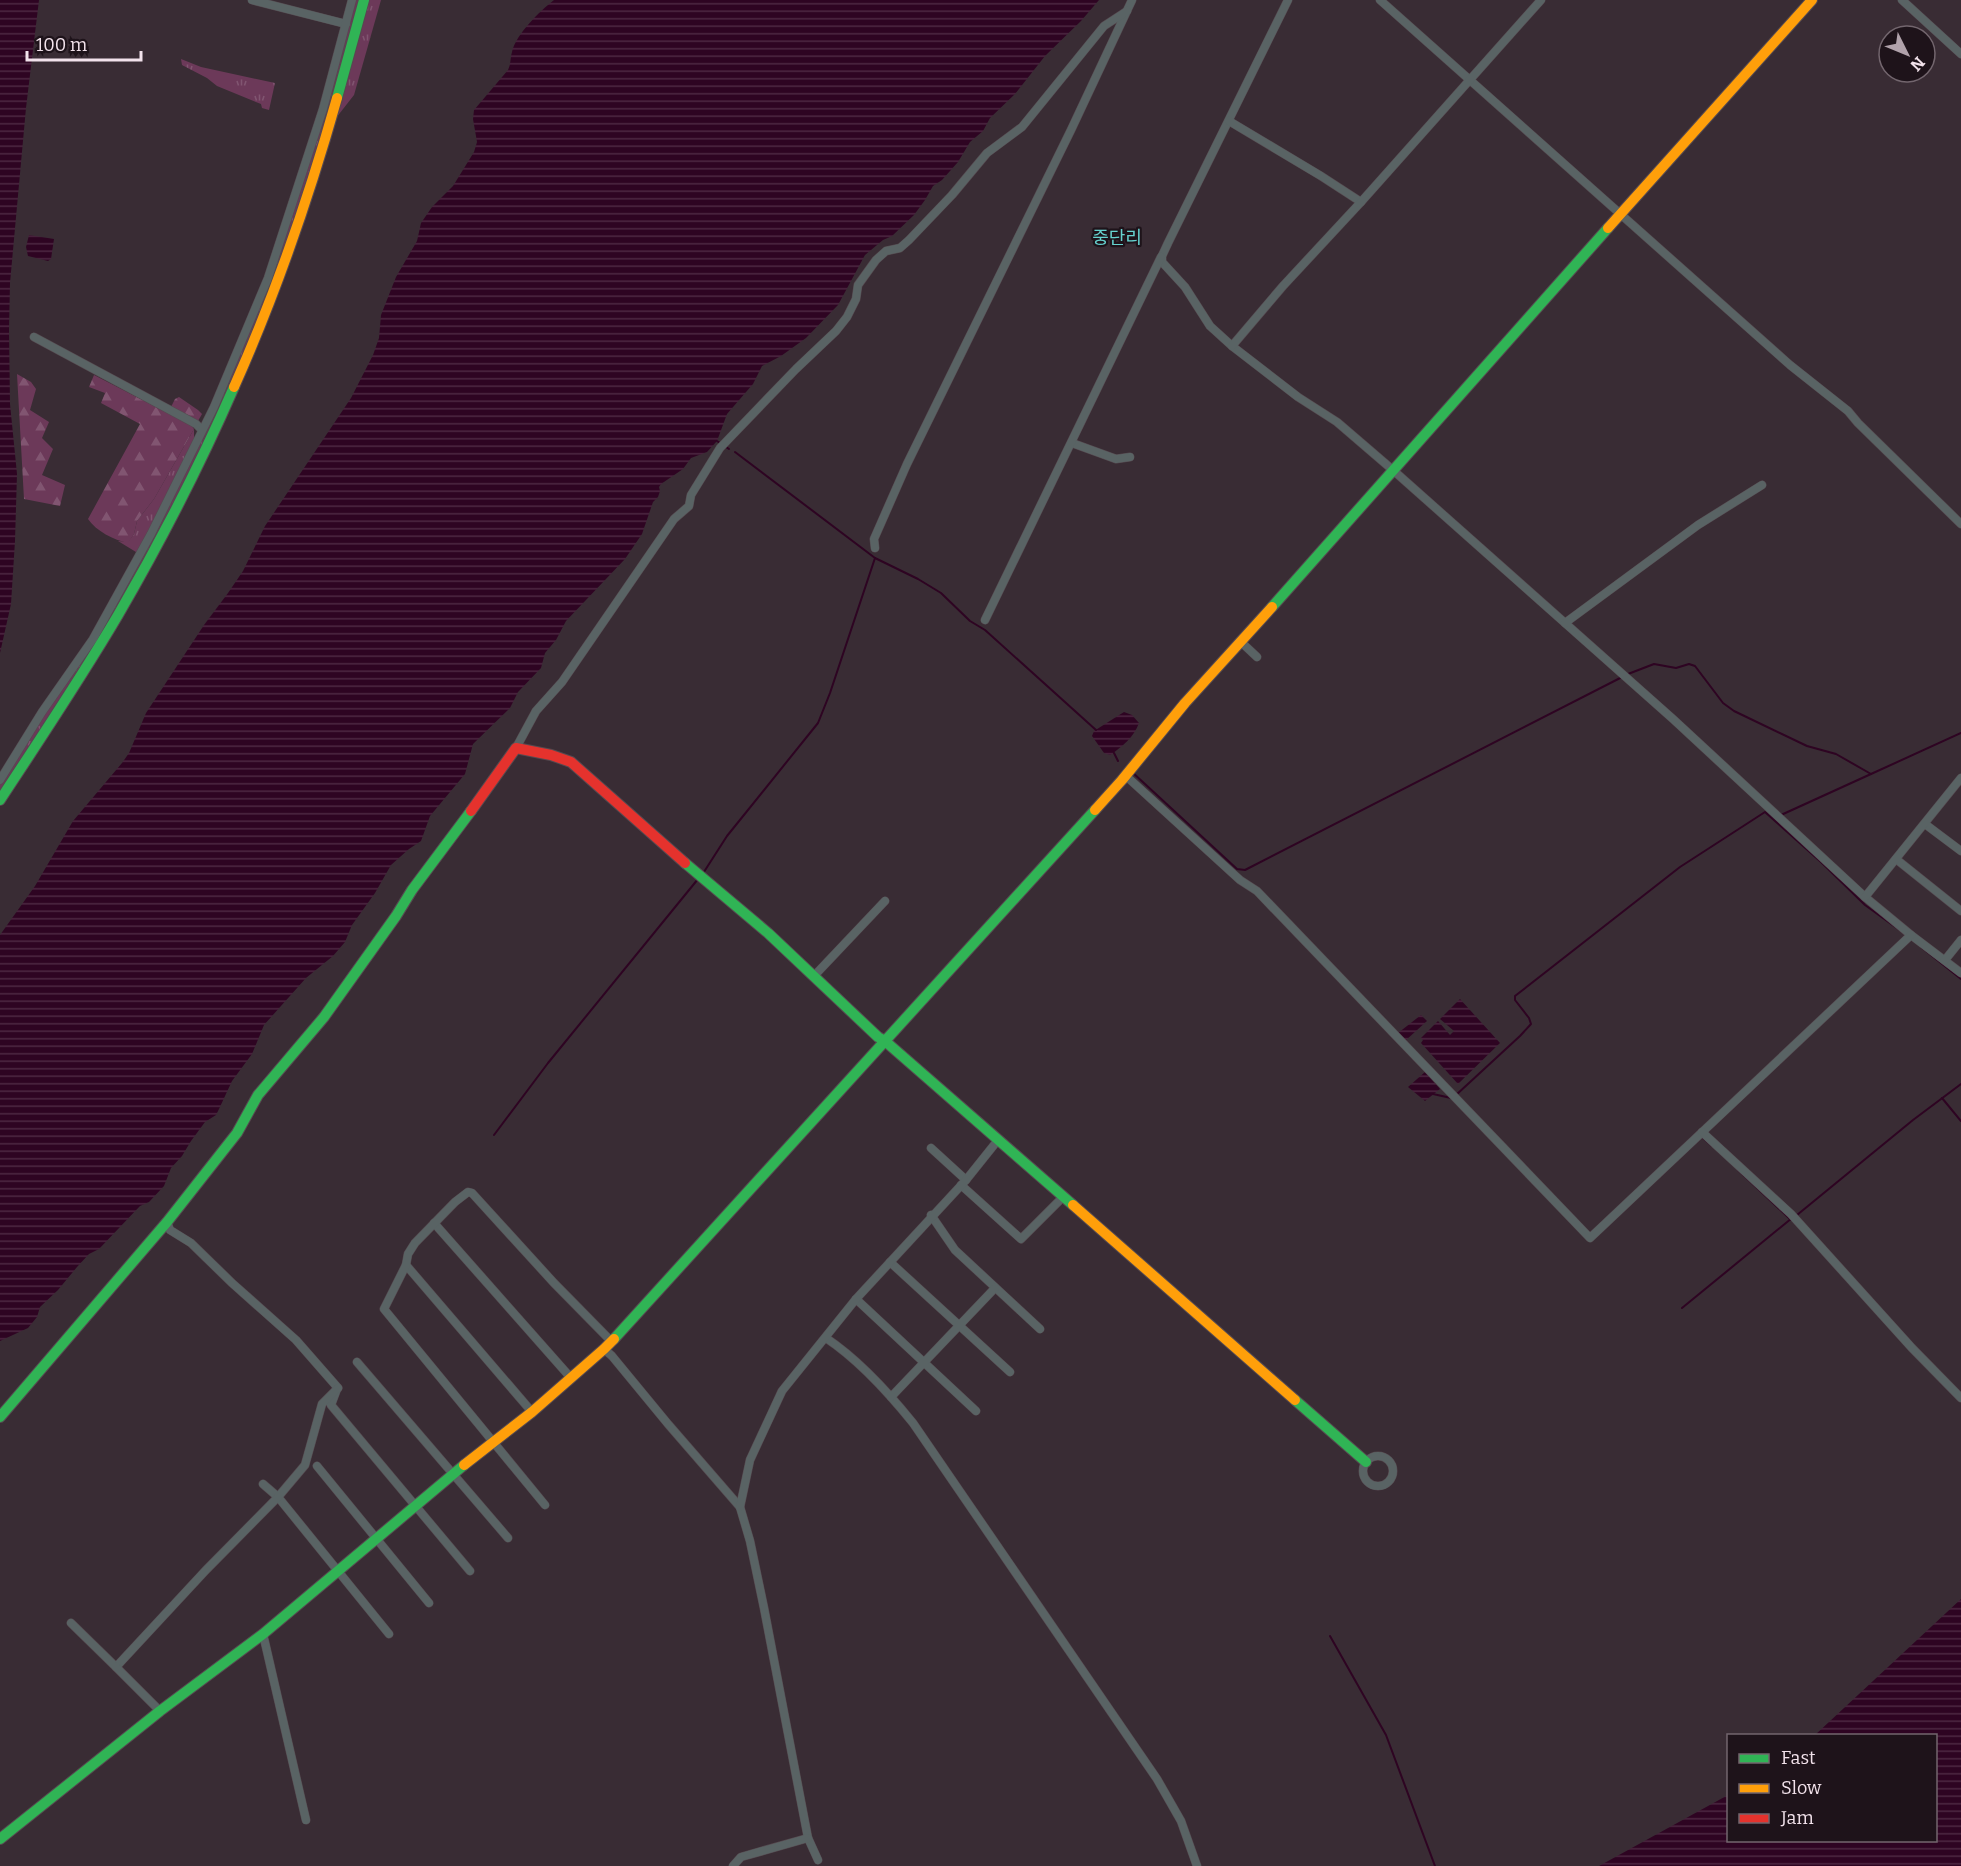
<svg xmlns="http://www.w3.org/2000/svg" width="1961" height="1866" font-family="Bitter,'Noto Sans KR',serif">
	<defs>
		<pattern id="grass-tufts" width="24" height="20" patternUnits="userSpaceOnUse" patternTransform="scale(1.5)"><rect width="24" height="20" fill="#6c3959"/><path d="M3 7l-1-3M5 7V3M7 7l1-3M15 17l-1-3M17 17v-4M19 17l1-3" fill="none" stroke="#815571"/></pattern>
		<pattern id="forest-firs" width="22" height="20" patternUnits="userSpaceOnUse" patternTransform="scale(1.5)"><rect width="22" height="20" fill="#6c3959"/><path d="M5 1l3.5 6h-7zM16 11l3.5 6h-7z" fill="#815571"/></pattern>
		<pattern id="water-rules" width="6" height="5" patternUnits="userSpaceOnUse" patternTransform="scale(1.5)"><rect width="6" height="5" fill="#2e0422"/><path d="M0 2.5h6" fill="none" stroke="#4d2842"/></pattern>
	</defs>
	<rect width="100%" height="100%" fill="#392c34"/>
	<g fill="url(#grass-tufts)">
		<path d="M 352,0 L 359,0 C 323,135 284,272 225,399 C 188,478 148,556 103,631 C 71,685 35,738 0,791 L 0,783 L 89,647 L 157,526 L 269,278 Z"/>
		<path d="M 368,0 L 381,0 L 354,95 L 336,118 Z"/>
		<path d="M 181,59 L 201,67 L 275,83 L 269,110 L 262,108 L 261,104 L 217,86 L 207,78 L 182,65 Z"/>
		<path d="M 194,429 L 194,442 L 140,549 L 136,552 L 118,541 L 128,542 L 134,534 L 137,521 L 154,499 Z"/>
	</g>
	<g fill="url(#forest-firs)">
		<path d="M 17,374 L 31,382 L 36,389 L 30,410 L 49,422 L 42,438 L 53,449 L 42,475 L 65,485 L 60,506 L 24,499 Z"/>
		<path d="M 94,375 L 191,425 L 194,429 L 154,499 L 137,521 L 134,534 L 128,543 C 114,540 96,531 88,519 L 140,424 L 101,403 L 105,393 L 89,387 Z"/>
		<path d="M 179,397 L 198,410 L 202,414 L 198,421 L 171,407 L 175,399 Z"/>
	</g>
	<g fill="url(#water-rules)">
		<path d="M 0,0 L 39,0 L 26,108 L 10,283 L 9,330 L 10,404 L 17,474 L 15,541 L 11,604 L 0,653 Z"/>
		<path d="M 554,0 L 1099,0 L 1081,21 L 1045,56 L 1015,94 L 990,118 L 983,131 L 970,142 L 958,162 L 942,180 L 933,186 L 925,200 L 914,215 L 892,236 L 883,240 L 865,255 L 838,305 L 806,338 L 781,356 L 762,366 L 753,384 L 727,414 L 717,441 L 707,452 L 691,458 L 683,469 L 661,484 L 659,487 L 660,491 L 658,497 L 653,502 L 642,534 L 625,559 L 566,621 L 556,640 L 545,653 L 541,668 L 518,692 L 510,708 L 473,744 L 465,774 L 430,816 L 421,841 L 409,849 L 391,865 L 375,893 L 352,925 L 345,942 L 333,956 L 306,978 L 264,1025 L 252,1054 L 232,1081 L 219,1109 L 216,1115 L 205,1122 L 191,1141 L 182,1156 L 171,1168 L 164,1186 L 149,1202 L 140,1206 L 99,1249 L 89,1254 L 77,1267 L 58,1290 L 40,1307 L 37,1317 L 28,1328 L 0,1341 L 0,935 L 35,886 L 73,821 L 122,763 L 129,753 L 146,713 L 204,625 L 228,593 L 243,571 L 265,526 L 351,398 L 373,355 L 379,338 L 381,315 L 396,277 L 417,241 L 421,223 L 432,207 L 453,186 L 474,152 L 477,142 L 473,119 L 474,110 L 508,70 C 511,64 510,59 512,52 C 516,34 540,11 554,0 Z"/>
		<path d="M 29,235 L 54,239 L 51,259 L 48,261 L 28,256 L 26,247 Z"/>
		<path d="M 1124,712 L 1132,715 L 1139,723 C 1134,737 1122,747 1110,755 L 1104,753 L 1092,736 L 1094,731 Z"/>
		<path d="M 1460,999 L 1500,1043 L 1458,1084 L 1421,1043 L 1423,1040 L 1421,1038 L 1438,1021 L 1450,1035 L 1454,1031 L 1440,1019 Z"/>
		<path d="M 1421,1015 L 1427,1021 L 1405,1041 L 1398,1033 Z"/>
		<path d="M 1425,1072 L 1440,1089 L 1425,1101 L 1408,1087 Z"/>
		<path d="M 1961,1599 L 1961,1866 L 1599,1866 L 1728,1795 L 1728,1840 L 1936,1840 L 1936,1736 L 1815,1735 Z"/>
	</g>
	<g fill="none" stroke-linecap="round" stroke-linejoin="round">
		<g stroke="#2e0422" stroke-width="2">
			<path d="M 717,441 L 729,449"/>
			<path d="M 735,452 L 875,558 L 918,579 L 941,593 L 970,621 L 985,630 L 1096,730"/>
			<path d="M 1114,753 L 1118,761"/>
			<path d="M 1132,772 L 1237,869 L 1245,870 L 1628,674 L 1654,664 L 1676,668 L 1689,664 L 1695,666 L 1723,703 L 1734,711 L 1807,746 L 1836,754 L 1871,774 L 1961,733"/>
			<path d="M 1781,815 L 1871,774"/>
			<path d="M 702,875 L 727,836 L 818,723 L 830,693 L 875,558"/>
			<path d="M 1921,947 L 1961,979"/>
			<path d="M 1433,1094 L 1451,1098"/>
			<path d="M 1456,1095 L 1520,1036 L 1531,1024 L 1529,1018 L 1515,1000 L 1515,996 L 1680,867 L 1765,812 L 1821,862 L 1865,905 L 1905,934"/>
			<path d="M 1942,1098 L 1961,1121"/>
			<path d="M 494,1135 L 548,1063 L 698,879"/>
			<path d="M 1703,1138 L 1712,1146"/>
			<path d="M 1738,1170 L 1791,1220"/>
			<path d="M 1797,1215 L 1913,1120 L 1961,1084"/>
			<path d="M 1682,1308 L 1792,1218"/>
			<path d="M 1330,1636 L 1386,1735 L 1435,1866"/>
		</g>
		<g stroke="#564a50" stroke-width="9">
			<g id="street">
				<path d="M 252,0 L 346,24"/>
				<path d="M 1288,0 L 1168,243 L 1162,256 L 1162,262 L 1185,287 L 1210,326 L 1232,346 L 1298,397 L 1337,422 L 1394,471 L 1673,719 L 1865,897 L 1911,935 L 1961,973"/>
				<path d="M 1380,0 L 1790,365 L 1848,411 L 1858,423 L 1961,524"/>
				<path d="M 1902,0 L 1961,54"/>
				<path d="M 1229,121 L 1321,176 L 1361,202"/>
				<path d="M 34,337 L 196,424 L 202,430"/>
				<path d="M 1232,346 L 1283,286 L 1361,202 L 1541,0"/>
				<path d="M 1072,443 L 1116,459 L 1130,457"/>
				<path d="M 875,548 L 874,539 L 907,464 L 1071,130 L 1132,0"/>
				<path d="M 985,620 L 1161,257"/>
				<path d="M 1565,623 L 1698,525 L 1762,485"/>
				<path d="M 1240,641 L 1257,657"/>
				<path d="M 516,748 L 536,711 L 562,682 L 674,519 L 689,506 L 691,495 L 720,448 L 796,369 L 836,331 L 847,317 L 856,299 L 858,285 L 876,260 L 886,251 L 900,248 L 909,240 L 952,195 L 987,153 L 1022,127 L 1104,26 L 1127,11"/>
				<path d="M 1126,776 L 1240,880 L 1257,891 L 1590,1238 L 1911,935"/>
				<path d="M 0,780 L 42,712 L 93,639 L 151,534 L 214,407 L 268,278 L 323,109 L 352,0"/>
				<path d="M 1925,824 L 1961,851"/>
				<path d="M 1896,859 L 1961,911"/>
				<path d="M 1865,897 L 1961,778"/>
				<path d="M 1945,960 L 1961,940"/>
				<path d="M 814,976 L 885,901"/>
				<path d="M 1702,1132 L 1791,1214 L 1912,1348 L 1961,1398"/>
				<path d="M 931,1148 L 966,1180"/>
				<path d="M 961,1185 L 1021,1239 L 1063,1197"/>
				<path d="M 931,1215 L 955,1250 L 1040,1329"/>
				<path d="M 167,1222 L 170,1230 L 191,1243 L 232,1283 L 296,1340 L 338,1388"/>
				<path d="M 434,1223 L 571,1378"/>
				<path d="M 890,1262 L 1010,1372"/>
				<path d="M 406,1265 L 532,1412"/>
				<path d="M 856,1299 L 976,1411"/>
				<path d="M 826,1338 C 859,1360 888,1392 913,1423 L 1157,1779 L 1181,1821 L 1197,1866"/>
				<path d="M 604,1349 L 612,1356 L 668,1424 L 740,1507 L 750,1541 L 764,1608 L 808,1838 L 818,1860"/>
				<path d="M 357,1362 L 508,1538"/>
				<path d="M 337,1389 L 331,1405 L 470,1571"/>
				<path d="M 891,1397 L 995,1288"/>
				<circle cx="1378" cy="1471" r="15"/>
				<path d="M 317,1466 L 429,1603"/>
				<path d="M 263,1484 L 278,1497 L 389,1634"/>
				<path d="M 545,1505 L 384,1309 L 406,1265 L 408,1254 L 415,1243 L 455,1202 L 468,1192 L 472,1193 L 554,1283 L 611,1341"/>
				<path d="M 740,1507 L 750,1460 L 782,1391 L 856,1299 L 966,1180 L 998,1140"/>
				<path d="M 71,1623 L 116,1667 L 206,1570 L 278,1497 L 305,1465 L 322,1404 L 338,1388"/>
				<path d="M 263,1634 L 306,1820"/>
				<path d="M 116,1667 L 160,1711"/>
				<path d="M 733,1866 L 741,1857 L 808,1838"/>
			</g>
		</g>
		<g stroke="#564a50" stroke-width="12">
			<g id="fast">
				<path d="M 337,98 L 364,0"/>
				<path d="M 1272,607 L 1608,228"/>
				<path d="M 0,800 C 40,739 81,678 118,615 C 161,541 200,465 234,387"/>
				<path d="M 685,863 L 768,933 L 878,1037 L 885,1041 L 1073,1205"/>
				<path d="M 614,1339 L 1095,810"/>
				<path d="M 1295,1400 L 1366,1462"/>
				<path d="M 0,1417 L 167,1222 L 237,1133 L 258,1095 L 324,1017 L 396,916 L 412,890 L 471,811"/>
				<path d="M 0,1839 L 160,1711 L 263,1634 L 464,1465"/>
			</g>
		</g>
		<g stroke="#564a50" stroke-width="12">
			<g id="slow">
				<path d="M 1608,228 L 1812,0"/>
				<path d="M 234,387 C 276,293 309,197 337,98"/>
				<path d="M 1095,810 L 1122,780 L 1185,703 L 1272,607"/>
				<path d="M 1073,1205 L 1295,1400"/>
				<path d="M 464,1465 L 532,1412 L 604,1349 L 614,1339"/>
			</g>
		</g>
		<g stroke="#564a50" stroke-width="12">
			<path id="jam" d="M 471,811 L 516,748 L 551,755 L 571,762 L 685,863"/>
		</g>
		<use href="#street" stroke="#596364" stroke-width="8"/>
		<use href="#fast" stroke="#30b455" stroke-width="10"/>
		<use href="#slow" stroke="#ff9f0a" stroke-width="10"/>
		<use href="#jam" stroke="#e5322d" stroke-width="10"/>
	</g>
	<g text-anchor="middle" stroke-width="4.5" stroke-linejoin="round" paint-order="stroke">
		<g font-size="18" fill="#66d2cf" stroke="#1e131a">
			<text x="1117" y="244">중단리</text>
		</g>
	</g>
	<rect x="1727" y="1734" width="210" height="108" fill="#1e131a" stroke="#73666e" stroke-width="1.5"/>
	<rect x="1739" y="1754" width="30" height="9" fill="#30b455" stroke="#73666e" stroke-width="1.5"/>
	<text x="1781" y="1764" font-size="18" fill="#f2e2eb">Fast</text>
	<rect x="1739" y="1784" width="30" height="9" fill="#ff9f0a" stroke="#73666e" stroke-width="1.5"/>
	<text x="1781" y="1794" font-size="18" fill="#f2e2eb">Slow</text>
	<rect x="1739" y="1814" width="30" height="9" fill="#e5322d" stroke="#73666e" stroke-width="1.5"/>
	<text x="1781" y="1824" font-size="18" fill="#f2e2eb">Jam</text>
	<g transform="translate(1907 54) rotate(133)"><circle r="28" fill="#1e131a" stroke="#73666e" stroke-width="1.5"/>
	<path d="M0-4.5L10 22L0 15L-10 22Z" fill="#b1a2ab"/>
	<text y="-9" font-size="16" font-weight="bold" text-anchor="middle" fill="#f2e2eb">N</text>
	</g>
	<path d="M27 51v9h114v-9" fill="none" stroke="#f2e2eb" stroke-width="3"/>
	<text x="36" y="51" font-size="18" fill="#f2e2eb" stroke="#1e131a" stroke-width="4.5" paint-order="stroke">100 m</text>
</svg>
